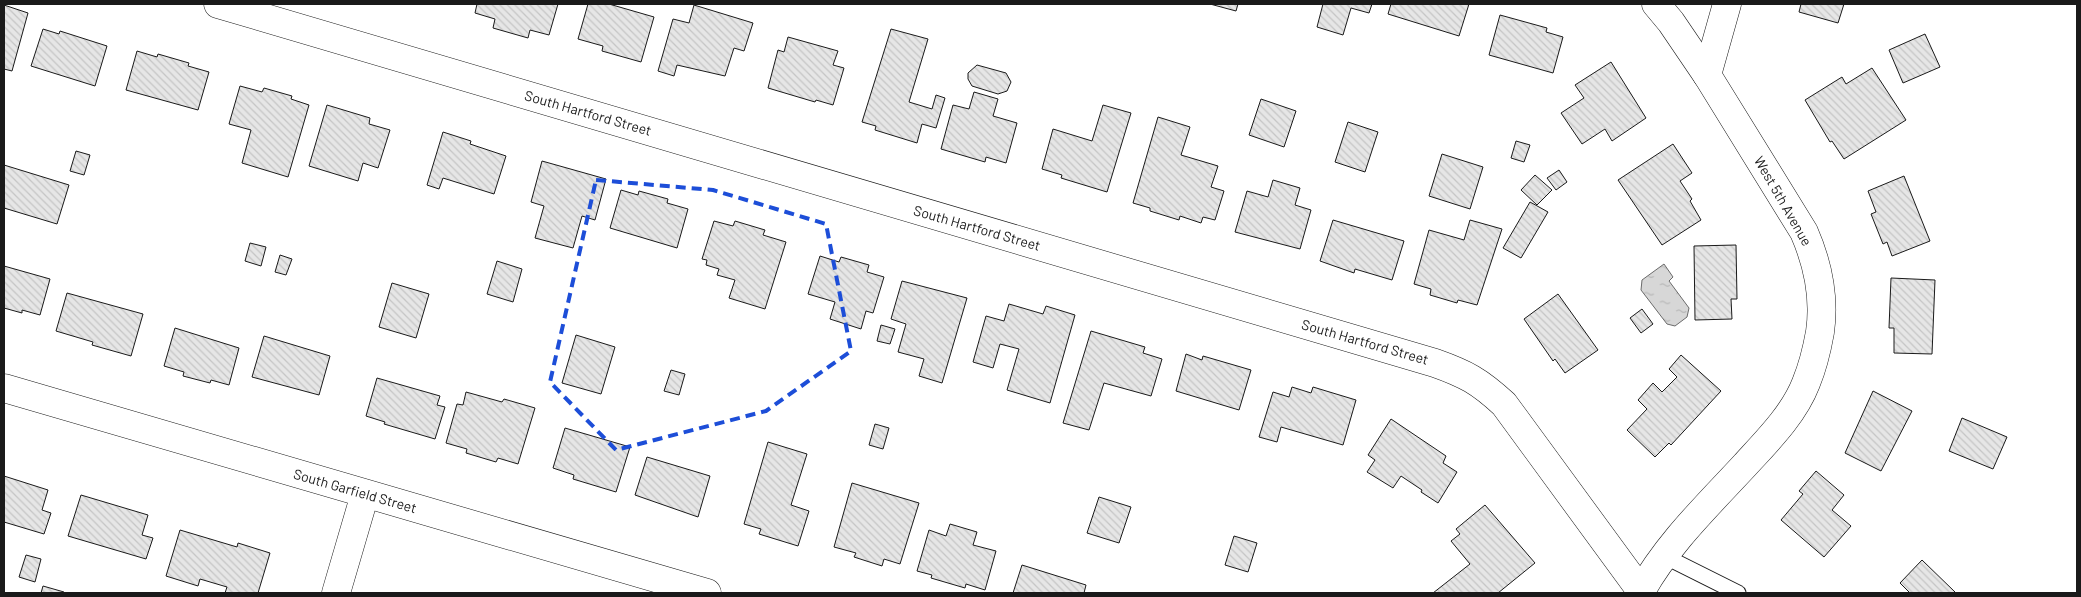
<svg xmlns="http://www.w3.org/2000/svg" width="2081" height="597" font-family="Barlow,sans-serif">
	<defs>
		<pattern id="water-ripples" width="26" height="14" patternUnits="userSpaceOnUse" patternTransform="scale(1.25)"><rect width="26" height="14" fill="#d7d7d7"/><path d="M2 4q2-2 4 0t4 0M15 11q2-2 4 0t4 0" fill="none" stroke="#b8b8b8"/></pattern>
		<pattern id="building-back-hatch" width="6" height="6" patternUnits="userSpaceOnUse" patternTransform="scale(1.25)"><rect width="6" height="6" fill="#e6e6e6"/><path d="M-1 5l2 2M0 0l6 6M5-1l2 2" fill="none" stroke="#c5c5c5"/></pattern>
	</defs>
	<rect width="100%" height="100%" fill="#fff"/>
	<path fill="url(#water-ripples)" stroke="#6a6a6a" d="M 1664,264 L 1673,277 L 1669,281 L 1689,308 L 1687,317 L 1675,326 L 1667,324 L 1641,290 L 1642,280 Z"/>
	<g fill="url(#building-back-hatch)" stroke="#1a1a1a">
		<path d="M 477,4 L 558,4 L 549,35 L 530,30 L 528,38 L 493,28 L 495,19 L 475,13 Z"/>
		<path d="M 588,4 L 609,4 L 654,17 L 641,62 L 602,51 L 603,46 L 578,39 Z"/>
		<path d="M 1210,4 L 1238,4 L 1236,11 Z"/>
		<path d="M 1323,4 L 1372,4 L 1369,13 L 1351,8 L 1343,35 L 1317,27 Z"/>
		<path d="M 1391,4 L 1469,4 L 1459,36 L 1388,14 Z"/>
		<path d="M 1801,4 L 1844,4 L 1838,23 L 1799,12 Z"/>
		<path d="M 4,5 L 28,13 L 12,71 L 4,69 Z"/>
		<path d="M 694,5 L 753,23 L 744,51 L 734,48 L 725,76 L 677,65 L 674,76 L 658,71 L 673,19 L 689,23 Z"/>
		<path d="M 1500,15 L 1547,28 L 1546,32 L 1563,37 L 1553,73 L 1489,55 Z"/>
		<path d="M 43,29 L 59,34 L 60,31 L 107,46 L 95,86 L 31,66 Z"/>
		<path d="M 891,29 L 928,39 L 909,102 L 932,109 L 936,95 L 945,98 L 936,128 L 922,124 L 917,143 L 875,130 L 876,126 L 862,122 Z"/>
		<path d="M 1925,34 L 1940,67 L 1903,83 L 1889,50 Z"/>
		<path d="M 788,37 L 838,51 L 833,65 L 844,68 L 833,105 L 816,100 L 815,102 L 768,88 L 778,50 L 784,52 Z"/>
		<path d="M 137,51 L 157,57 L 158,54 L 189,63 L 188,66 L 209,72 L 198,110 L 126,90 Z"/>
		<path d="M 1611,62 L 1646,118 L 1612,141 L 1605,129 L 1582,144 L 1561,113 L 1584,98 L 1575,85 Z"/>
		<path d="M 977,65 L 1006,73 L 1011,82 L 1007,91 L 998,94 L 972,86 L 968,79 L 968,73 Z"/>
		<path d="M 1872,68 L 1906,120 L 1844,159 L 1832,141 L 1830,142 L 1805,100 L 1842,77 L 1846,84 Z"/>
		<path d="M 240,86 L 262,92 L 264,88 L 292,96 L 291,99 L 309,105 L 288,177 L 242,163 L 251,130 L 229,124 Z"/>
		<path d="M 974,92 L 998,99 L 993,116 L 1017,123 L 1006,163 L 986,157 L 985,162 L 941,149 L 953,105 L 969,109 Z"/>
		<path d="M 1261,99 L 1296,111 L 1284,147 L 1249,135 Z"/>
		<path d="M 327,105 L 370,118 L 369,124 L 390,130 L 378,168 L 363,163 L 358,181 L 309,166 Z"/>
		<path d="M 1103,105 L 1131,113 L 1107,192 L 1061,178 L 1062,175 L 1042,169 L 1053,129 L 1092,141 Z"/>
		<path d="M 1158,117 L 1190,127 L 1181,155 L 1218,166 L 1211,187 L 1224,191 L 1215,220 L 1203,217 L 1201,223 L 1180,216 L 1179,220 L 1150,211 L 1150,208 L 1133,203 Z"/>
		<path d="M 1348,122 L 1378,132 L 1365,172 L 1335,162 Z"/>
		<path d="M 443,132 L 471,141 L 470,144 L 506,156 L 494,194 L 443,178 L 439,189 L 427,185 Z"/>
		<path d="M 1516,141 L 1530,145 L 1524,162 L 1511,158 Z"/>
		<path d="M 1673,144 L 1692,173 L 1680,181 L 1692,199 L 1690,201 L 1701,220 L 1662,245 L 1618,180 Z"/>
		<path d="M 76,151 L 90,155 L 84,175 L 70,171 Z"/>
		<path d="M 1442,154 L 1483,167 L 1470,209 L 1429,196 Z"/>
		<path d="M 542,161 L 606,179 L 595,220 L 582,216 L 573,248 L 535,238 L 544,206 L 531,202 Z"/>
		<path d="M 4,165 L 69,185 L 57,224 L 4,208 Z"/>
		<path d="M 1559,170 L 1567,182 L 1556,190 L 1547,178 Z"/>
		<path d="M 1535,175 L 1552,190 L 1537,205 L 1521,190 Z"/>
		<path d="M 1904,176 L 1930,241 L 1892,256 L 1887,242 L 1883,244 L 1871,214 L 1876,212 L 1868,191 Z"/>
		<path d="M 1273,180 L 1300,188 L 1295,205 L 1311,210 L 1300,249 L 1235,232 L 1247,191 L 1268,197 Z"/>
		<path d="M 621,190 L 638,195 L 639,191 L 668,199 L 667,203 L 688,209 L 677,248 L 610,228 Z"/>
		<path d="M 1530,202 L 1548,212 L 1521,258 L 1503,248 Z"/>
		<path d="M 1333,220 L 1404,241 L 1392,280 L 1355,269 L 1354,273 L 1320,261 Z"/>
		<path d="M 1470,220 L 1502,229 L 1477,305 L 1458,300 L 1457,303 L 1430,295 L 1431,289 L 1414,284 L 1429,230 L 1464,240 Z"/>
		<path d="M 714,221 L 733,226 L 735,221 L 765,230 L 763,235 L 786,242 L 765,309 L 729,298 L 735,280 L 717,275 L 719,269 L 706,265 L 707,260 L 702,259 Z"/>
		<path d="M 250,243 L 266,247 L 261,266 L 245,261 Z"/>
		<path d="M 1736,245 L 1737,299 L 1731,299 L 1732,319 L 1695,320 L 1694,246 Z"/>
		<path d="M 280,255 L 292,259 L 286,275 L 275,272 Z"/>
		<path d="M 820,256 L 839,262 L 841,257 L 869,265 L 867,272 L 884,277 L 873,313 L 866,311 L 861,329 L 830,319 L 835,302 L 808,294 Z"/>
		<path d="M 497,261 L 522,269 L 513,302 L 487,294 Z"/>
		<path d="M 4,266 L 50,279 L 40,315 L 22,310 L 22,313 L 4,308 Z"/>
		<path d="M 1891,278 L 1935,280 L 1932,354 L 1894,353 L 1894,328 L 1889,328 Z"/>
		<path d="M 902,281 L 967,298 L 942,383 L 919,376 L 924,359 L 898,352 L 906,324 L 891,319 Z"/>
		<path d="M 392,283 L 429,294 L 416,338 L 379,327 Z"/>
		<path d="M 67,293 L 143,314 L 131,356 L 92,345 L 93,342 L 56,331 Z"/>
		<path d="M 1558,294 L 1598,350 L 1565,373 L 1555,359 L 1553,361 L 1524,319 Z"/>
		<path d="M 1009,304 L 1043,314 L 1046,306 L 1075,315 L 1050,403 L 1007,390 L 1019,349 L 1000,344 L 993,368 L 973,362 L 986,316 L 1004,321 Z"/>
		<path d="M 1642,309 L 1653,324 L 1641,333 L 1630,318 Z"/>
		<path d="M 881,325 L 895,329 L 890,344 L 877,341 Z"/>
		<path d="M 175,328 L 239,348 L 229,385 L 211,380 L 210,383 L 183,376 L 184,372 L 164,366 Z"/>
		<path d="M 1091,331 L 1145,347 L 1143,353 L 1162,359 L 1151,396 L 1104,383 L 1089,430 L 1063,423 Z"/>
		<path d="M 576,335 L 615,347 L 601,394 L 562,383 Z"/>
		<path d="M 264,336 L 330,356 L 319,395 L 252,377 Z"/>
		<path d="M 1186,354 L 1202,360 L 1203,356 L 1251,370 L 1239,410 L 1176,391 Z"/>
		<path d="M 1681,355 L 1721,391 L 1671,445 L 1669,443 L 1655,457 L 1627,430 L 1647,409 L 1638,400 L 1653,383 L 1662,392 L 1677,377 L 1669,369 Z"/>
		<path d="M 671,370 L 685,374 L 679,395 L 664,391 Z"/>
		<path d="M 377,378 L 440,396 L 437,405 L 445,407 L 435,439 L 384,424 L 385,422 L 366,416 Z"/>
		<path d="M 1292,387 L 1311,393 L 1313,387 L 1356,400 L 1343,445 L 1281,427 L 1277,442 L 1259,437 L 1273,392 L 1289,397 Z"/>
		<path d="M 1873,391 L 1912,411 L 1881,471 L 1845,453 Z"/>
		<path d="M 466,392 L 502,402 L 504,399 L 535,408 L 518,464 L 498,458 L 496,462 L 466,453 L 467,449 L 446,443 L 457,404 L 463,405 Z"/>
		<path d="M 1962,418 L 2007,437 L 1993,469 L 1949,451 Z"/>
		<path d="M 1391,419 L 1446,456 L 1443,463 L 1457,472 L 1438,503 L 1421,492 L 1422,490 L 1401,476 L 1393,488 L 1367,472 L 1375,460 L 1368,455 Z"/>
		<path d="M 875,424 L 889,428 L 883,449 L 869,445 Z"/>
		<path d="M 565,428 L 630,447 L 616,492 L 573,479 L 574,475 L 553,468 Z"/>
		<path d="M 768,442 L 807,454 L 791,505 L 809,511 L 798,546 L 759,534 L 761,529 L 744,524 Z"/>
		<path d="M 647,457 L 710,476 L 698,517 L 635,495 Z"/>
		<path d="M 1816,471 L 1844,495 L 1832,510 L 1851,526 L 1824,557 L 1781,520 L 1803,494 L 1799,491 Z"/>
		<path d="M 4,476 L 48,490 L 42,510 L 51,513 L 44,534 L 4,522 Z"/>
		<path d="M 852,483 L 919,503 L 900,564 L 884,559 L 882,566 L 854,557 L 856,553 L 834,547 Z"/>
		<path d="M 81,495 L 148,515 L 142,535 L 153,538 L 146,559 L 68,536 Z"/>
		<path d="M 1099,497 L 1131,507 L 1119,543 L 1087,533 Z"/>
		<path d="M 1485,505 L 1535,563 L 1498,593 L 1433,593 L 1470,564 L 1451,541 L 1460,534 L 1456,529 Z"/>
		<path d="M 950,524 L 977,532 L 973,545 L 996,551 L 985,590 L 966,584 L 965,588 L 931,578 L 932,575 L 917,571 L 929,530 L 946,536 Z"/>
		<path d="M 180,530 L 237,547 L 238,543 L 270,553 L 258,593 L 225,593 L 227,587 L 200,579 L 198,586 L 166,576 Z"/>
		<path d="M 1234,536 L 1257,543 L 1248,572 L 1225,565 Z"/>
		<path d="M 26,555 L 41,559 L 35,582 L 19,577 Z"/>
		<path d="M 1922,560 L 1955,592 L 1954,593 L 1910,593 L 1900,583 Z"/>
		<path d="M 1022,565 L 1086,585 L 1084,593 L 1013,593 Z"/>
		<path d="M 43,586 L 64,592 L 64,593 L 41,593 Z"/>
	</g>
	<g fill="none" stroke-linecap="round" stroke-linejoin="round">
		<g stroke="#1a1a1a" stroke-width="17">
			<path id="service" d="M 1664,556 L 1738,593"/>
		</g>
		<g stroke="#1a1a1a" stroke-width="29">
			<g id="minor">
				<path d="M 218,4 L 1435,363 C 1466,374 1479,381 1504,404 L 1641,591"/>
				<path d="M 1656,4 L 1671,22 L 1707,75"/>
				<path d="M 336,593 L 365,494"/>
				<path d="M 1640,593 C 1667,544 1708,505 1745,465 C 1768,440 1794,414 1806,383 C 1813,366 1817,349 1820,332 C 1825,297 1818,264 1804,232 L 1707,75 L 1727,4"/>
			</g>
		</g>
		<g stroke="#1a1a1a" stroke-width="29">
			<path id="tertiary" d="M 4,388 L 707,593"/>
		</g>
		<use href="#service" stroke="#fff" stroke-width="15"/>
		<use href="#minor" stroke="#fff" stroke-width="28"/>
		<use href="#tertiary" stroke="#fff" stroke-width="28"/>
	</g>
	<path fill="none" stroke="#1d4ed8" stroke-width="4" stroke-dasharray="10 6" stroke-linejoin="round" d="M 596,180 L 713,190 L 826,224 L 851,351 L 766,411 L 616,450 L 550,382 Z"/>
	<g text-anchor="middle" stroke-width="4" stroke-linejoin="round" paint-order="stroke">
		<g font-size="14" fill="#1a1a1a" stroke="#fff">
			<text transform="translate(588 113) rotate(16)" y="5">South Hartford Street</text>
			<text transform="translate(1783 201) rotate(60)" y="5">West 5th Avenue</text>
			<text transform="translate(977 228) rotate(16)" y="5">South Hartford Street</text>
			<text transform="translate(1365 342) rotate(16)" y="5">South Hartford Street</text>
			<text transform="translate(355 491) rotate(16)" y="5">South Garfield Street</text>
		</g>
	</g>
	<rect width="2081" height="597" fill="none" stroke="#1a1a1a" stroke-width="10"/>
</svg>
